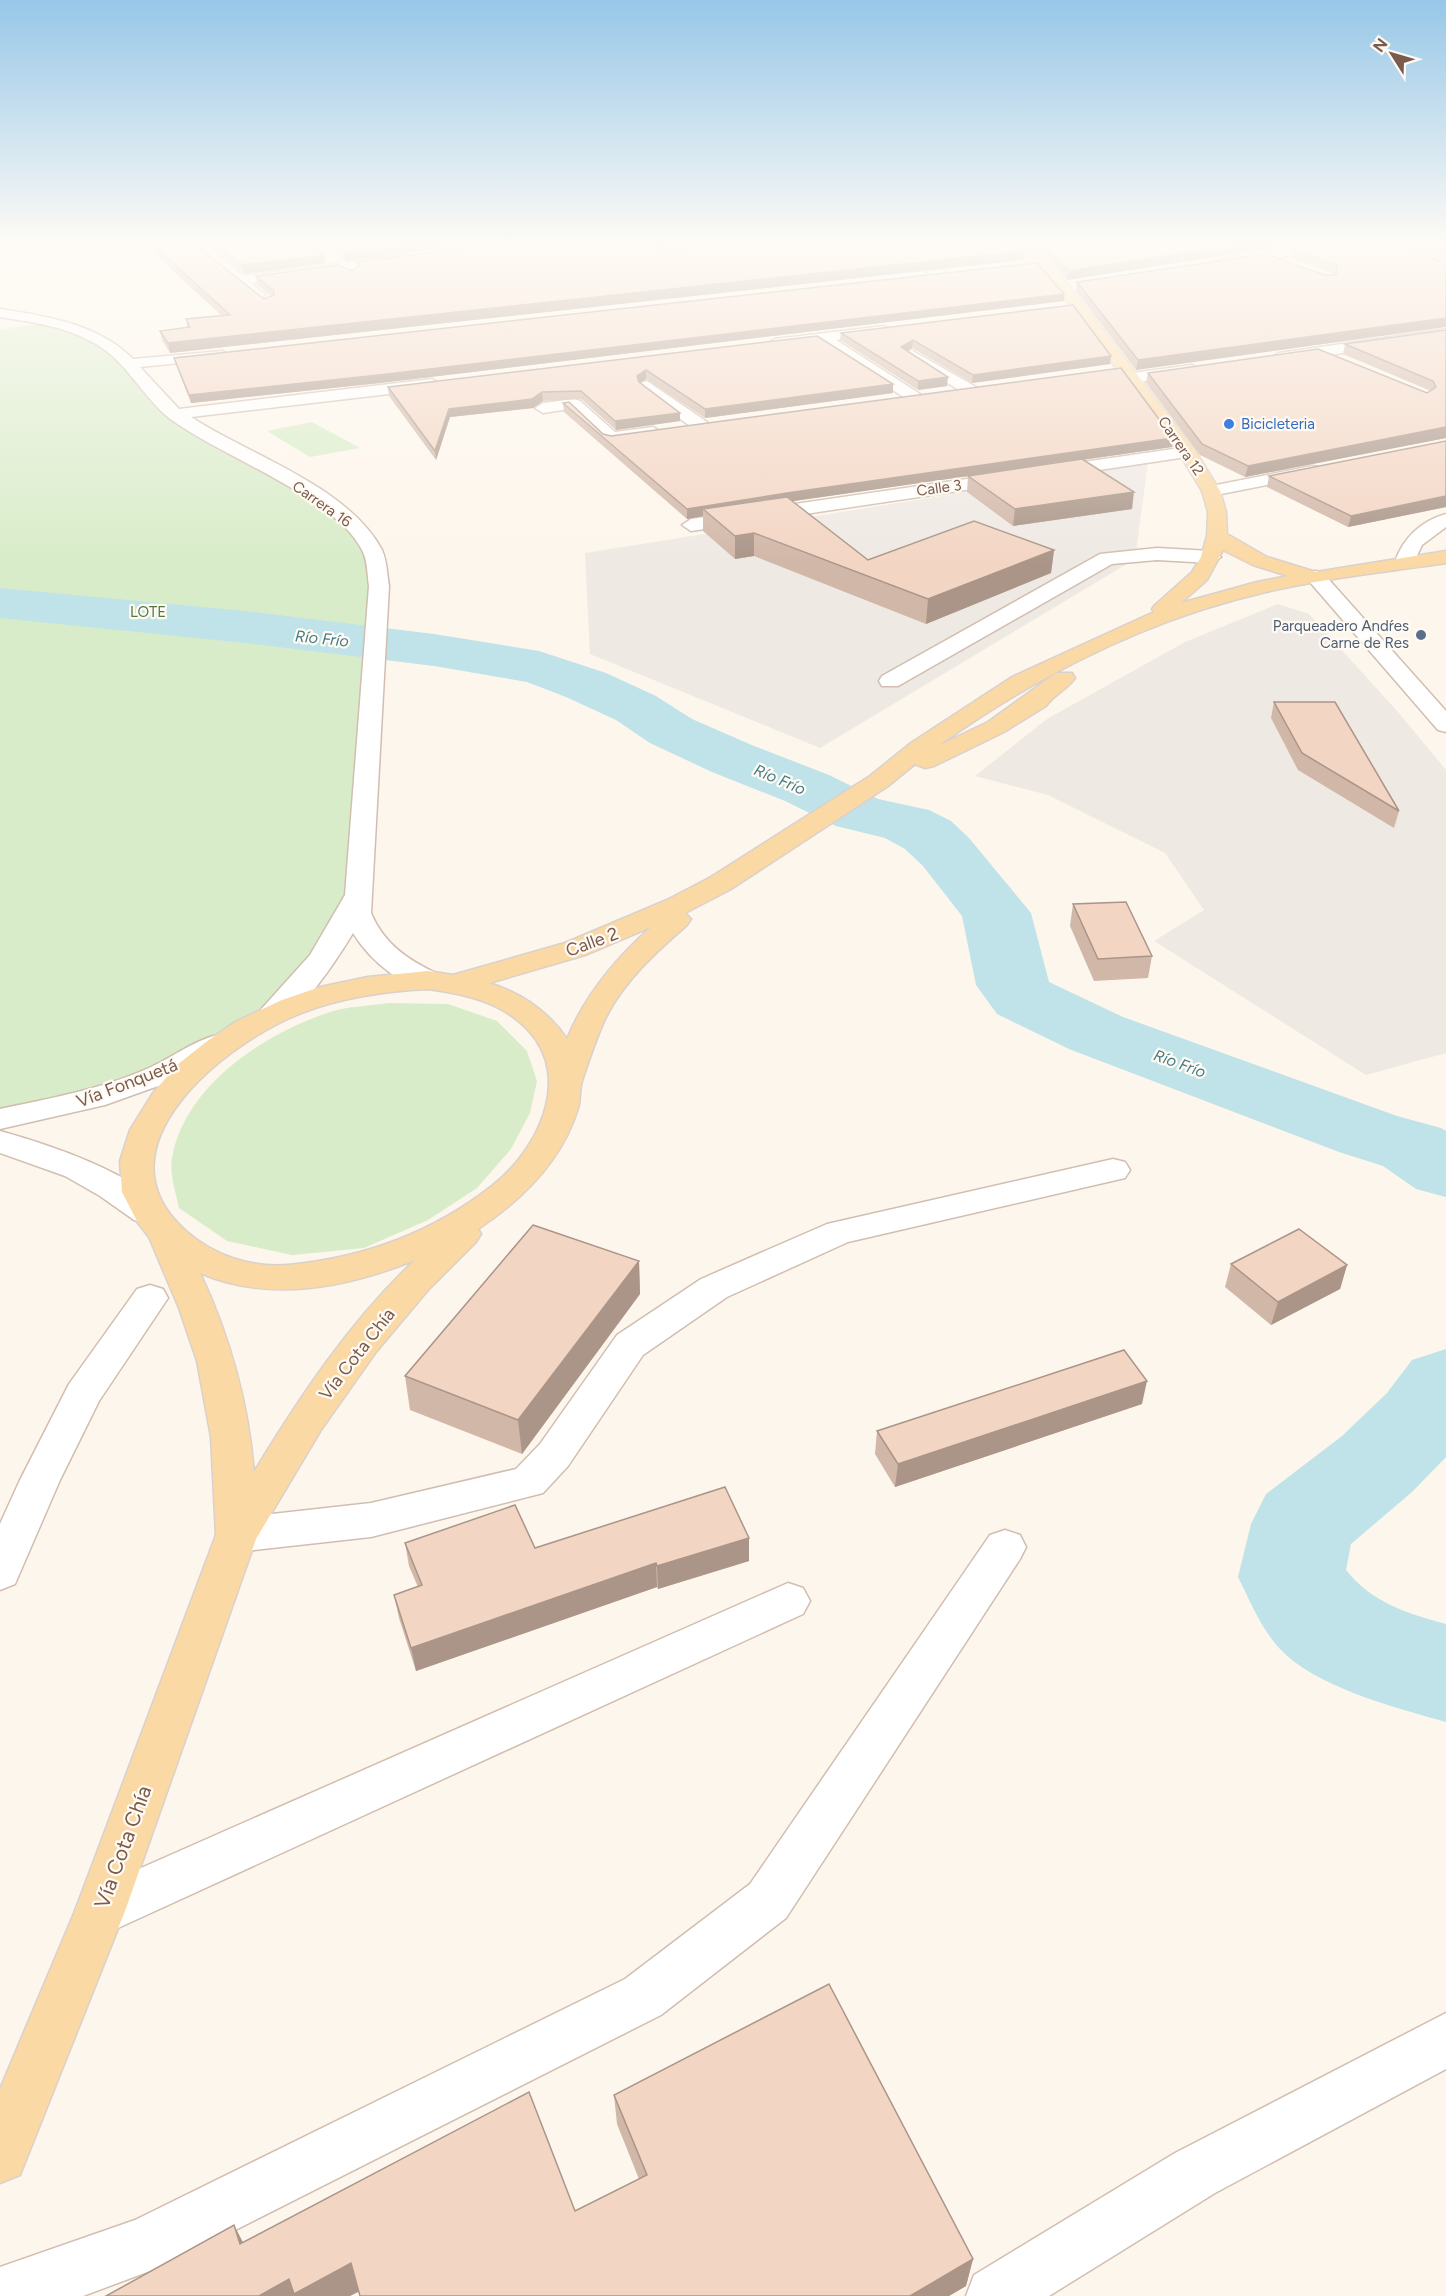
<svg xmlns="http://www.w3.org/2000/svg" width="1446" height="2296" font-family="Figtree,sans-serif">
	<rect width="100%" height="100%" fill="#fdf6ec"/>
	<g fill="#efe9e4">
		<path d="M 1148,463 L 1135,559 L 820,748 L 590,654 L 585,553 Z"/>
		<path d="M 1278,604 L 1309,614 L 1398,712 L 1446,770 L 1446,1053 L 1366,1075 L 1154,941 L 1204,910 L 1165,853 L 1048,795 L 975,776 L 1047,719 L 1185,642 Z"/>
	</g>
	<g fill="#d8ecc9">
		<path d="M 49,322 L 98,340 L 155,394 L 323,503 L 372,550 L 356,898 L 301,986 L 161,1074 L 0,1119 L 0,330 Z"/>
		<path d="M 312,422 L 360,448 L 310,457 L 267,431 Z"/>
		<path d="M 389,1003 L 448,1004 L 497,1021 L 527,1051 L 537,1081 L 530,1113 L 511,1149 L 477,1188 L 428,1220 L 364,1248 L 292,1255 L 227,1241 L 179,1208 C 176,1193 169,1173 172,1158 C 185,1085 264,1034 330,1012 C 348,1006 371,1006 389,1003 Z"/>
	</g>
	<g fill="none" stroke-linecap="round" stroke-linejoin="round">
		<g fill="#bfe3e8" fill-rule="evenodd">
			<path d="M 0,588 L 245,611 L 434,634 L 539,651 L 606,673 L 656,696 L 692,719 L 754,746 L 829,775 L 878,799 L 929,810 L 951,821 L 969,838 L 1031,913 L 1049,982 L 1123,1017 L 1397,1116 L 1441,1128 L 1446,1131 L 1446,1197 L 1416,1189 L 1383,1166 L 1339,1152 L 1069,1049 L 997,1014 L 976,985 L 962,916 L 923,866 L 905,849 L 885,838 L 836,826 L 785,801 L 712,772 L 650,743 L 616,720 L 566,697 L 527,682 L 434,666 L 245,643 L 0,618 Z"/>
			<path d="M 1446,1349 L 1446,1457 L 1412,1492 L 1351,1544 L 1346,1570 C 1371,1602 1408,1614 1446,1624 L 1446,1722 C 1397,1708 1314,1687 1279,1648 C 1261,1628 1250,1601 1238,1577 L 1251,1524 L 1266,1494 L 1342,1436 L 1387,1393 L 1412,1360 Z"/>
		</g>
		<g stroke="#d1beb0" stroke-width="3">
			<g id="minor">
				<path d="M 189,243 L 203,243 L 243,276 L 404,255 L 410,259 L 404,263 L 251,283 L 265,295 L 258,299 L 253,298 Z"/>
				<path d="M 666,243 L 683,243 L 694,250 L 688,254 Z"/>
				<path d="M 1320,243 L 1352,243 L 1346,247 L 1225,266 L 1219,262 L 1225,258 Z"/>
				<path d="M 906,250 L 946,272 L 948,275 L 946,278 L 936,278 L 901,257 L 901,251 Z"/>
				<path d="M 0,309 C 47,316 98,324 133,359 L 223,351 L 226,354 L 223,357 L 218,359 L 140,367 L 179,409 L 432,379 L 440,384 L 432,389 L 191,417 C 249,455 348,486 382,550 C 387,561 387,574 389,586 L 371,913 C 384,944 408,960 438,974 L 443,980 L 438,986 C 406,994 369,959 353,933 C 336,961 309,1002 283,1020 C 276,1025 268,1023 260,1021 L 256,1015 L 310,955 L 345,895 L 369,586 C 367,574 368,561 362,550 C 335,496 219,456 169,418 C 142,396 127,362 96,344 C 67,327 33,322 0,317 Z"/>
				<path d="M 884,326 L 891,330 L 889,333 L 836,340 L 920,394 L 922,397 L 920,400 L 908,400 L 819,342 L 775,347 L 768,343 L 775,339 Z"/>
				<path d="M 1446,329 L 1446,337 L 1279,363 L 1271,358 L 1279,353 Z"/>
				<path d="M 911,350 L 976,387 L 978,390 L 970,395 L 964,393 L 906,358 L 903,355 L 906,352 Z"/>
				<path d="M 1192,365 L 1200,370 L 1197,373 L 1132,383 L 1124,378 L 1132,373 Z"/>
				<path d="M 647,381 L 707,422 L 709,426 L 707,430 L 695,430 L 641,389 L 639,386 L 641,383 Z"/>
				<path d="M 574,399 L 580,401 L 615,432 L 653,427 L 661,432 L 653,437 L 611,443 L 605,442 L 570,409 L 543,413 L 535,408 L 543,403 Z"/>
				<path d="M 1187,447 L 1193,448 L 1196,452 L 1193,456 L 691,531 L 682,525 L 691,519 Z"/>
				<path d="M 1312,466 L 1318,467 L 1321,471 L 1318,475 L 1211,496 L 1202,491 L 1211,486 Z"/>
				<path d="M 1446,514 L 1446,527 L 1422,545 L 1412,566 L 1398,566 L 1395,562 C 1403,538 1421,521 1446,514 Z"/>
				<path d="M 1157,548 L 1211,551 L 1221,557 L 1211,563 L 1157,560 L 1112,564 L 898,686 L 882,686 L 879,681 L 882,676 L 1100,554 Z"/>
				<path d="M 1316,571 L 1323,573 L 1446,711 L 1446,732 L 1438,730 L 1309,581 L 1306,577 L 1309,573 Z"/>
				<path d="M 217,1035 L 228,1037 L 232,1044 L 228,1051 L 172,1081 L 105,1105 L 0,1129 L 0,1109 C 51,1098 103,1089 151,1067 C 173,1057 193,1041 217,1035 Z"/>
				<path d="M 0,1131 C 43,1143 139,1173 163,1212 L 158,1220 L 146,1224 L 134,1220 L 100,1196 L 65,1176 L 0,1153 Z"/>
				<path d="M 1113,1159 L 1125,1162 L 1130,1170 L 1125,1178 L 848,1242 L 727,1297 L 643,1355 L 568,1466 L 543,1493 L 371,1537 L 237,1552 L 222,1547 L 216,1535 L 222,1523 L 237,1518 L 371,1503 L 516,1469 L 540,1444 L 617,1335 L 701,1279 L 827,1224 Z"/>
				<path d="M 150,1285 L 163,1289 L 168,1298 L 99,1401 L 60,1480 L 15,1584 L 0,1590 L 0,1524 L 20,1480 L 69,1384 L 137,1289 Z"/>
				<path d="M 1005,1530 L 1020,1535 L 1026,1547 L 1020,1559 L 786,1918 L 661,2015 L 166,2265 L 83,2296 L 0,2296 L 0,2267 L 135,2220 L 625,1979 L 750,1884 L 990,1535 Z"/>
				<path d="M 788,1583 L 803,1588 L 810,1601 L 803,1614 L 118,1928 L 100,1936 L 82,1928 L 75,1911 L 82,1894 Z"/>
				<path d="M 1446,2013 L 1446,2069 L 1215,2193 L 1049,2296 L 966,2296 L 974,2275 L 1175,2153 Z"/>
			</g>
		</g>
		<g stroke="#dad1cd" stroke-width="3">
			<path id="major" d="M 1006,243 L 1021,243 L 1046,261 L 1068,284 L 1196,452 L 1220,491 L 1226,512 L 1227,534 L 1267,557 L 1316,572 L 1446,551 L 1446,563 C 1386,572 1325,578 1266,592 C 1148,619 1036,676 938,746 L 988,722 L 1056,673 L 1072,673 L 1075,678 C 1067,690 1053,695 1046,706 L 1004,732 L 934,766 L 925,768 L 915,764 L 888,786 L 731,889 L 685,913 L 691,919 L 687,925 C 656,952 625,980 606,1017 C 596,1038 589,1060 582,1081 C 579,1090 581,1100 578,1108 C 562,1161 523,1199 478,1229 L 481,1234 L 476,1242 L 428,1290 L 376,1352 L 321,1430 L 256,1539 L 125,1911 L 20,2175 L 0,2183 L 0,2089 L 75,1911 L 216,1535 L 211,1437 L 197,1361 L 179,1308 L 149,1237 L 138,1223 L 122,1192 L 120,1161 L 130,1130 L 153,1093 L 177,1065 L 206,1042 L 235,1022 L 282,1000 L 320,987 L 368,977 L 428,971 L 453,975 L 565,943 L 667,900 L 711,877 L 870,776 L 911,743 L 1012,677 L 1154,612 L 1152,609 L 1155,605 L 1192,572 L 1201,557 L 1207,536 L 1208,512 L 1202,491 L 1179,453 L 1058,290 L 1036,267 ZM 1223,550 L 1253,565 L 1288,576 L 1257,582 L 1181,603 L 1207,580 ZM 651,927 C 615,959 585,995 567,1039 C 548,1011 521,993 489,983 L 585,955 ZM 428,989 C 465,994 502,1002 528,1030 C 574,1079 536,1152 492,1186 C 432,1233 363,1258 288,1265 C 250,1268 213,1255 186,1231 C 91,1148 227,1041 304,1012 C 344,997 385,991 428,989 ZM 415,1260 C 350,1321 300,1397 254,1472 C 248,1401 230,1337 200,1273 C 270,1303 346,1288 415,1260 Z"/>
		</g>
		<use href="#minor" fill="#fff" fill-rule="evenodd"/>
		<use href="#major" fill="#fbd9a5" fill-rule="evenodd"/>
	</g>
	<g fill="#d1b7a8">
		<path d="M 143,243 L 165,243 L 162,245 L 264,299 L 271,296 L 257,285 L 256,276 L 352,271 L 358,267 L 358,262 L 662,248 L 659,250 L 662,252 L 1024,251 L 1023,260 L 170,353 L 162,340 L 160,331 L 187,328 L 186,319 L 222,316 Z"/>
		<path d="M 209,243 L 310,243 L 324,255 L 325,263 L 244,274 L 209,246 Z"/>
		<path d="M 322,243 L 476,243 L 346,261 Z"/>
		<path d="M 1025,243 L 1302,243 L 1067,280 L 1048,259 Z"/>
		<path d="M 1392,243 L 1446,243 L 1446,260 Z"/>
		<path d="M 1292,249 L 1446,263 L 1136,370 L 1076,291 L 1077,282 L 1335,275 L 1335,274 L 1290,258 Z"/>
		<path d="M 1064,294 L 1064,301 L 380,383 L 191,403 L 176,365 L 174,358 Z"/>
		<path d="M 1073,305 L 1110,364 L 972,383 L 912,348 L 907,351 L 947,386 L 918,390 L 840,340 L 841,333 Z"/>
		<path d="M 1446,330 L 1446,438 L 1245,477 L 1200,455 L 1146,383 L 1148,373 L 1427,393 L 1431,391 L 1343,354 L 1345,344 Z"/>
		<path d="M 817,336 L 893,384 L 893,393 L 705,418 L 646,379 L 640,383 L 680,413 L 680,421 L 616,430 L 581,399 L 543,401 L 533,408 L 450,417 L 436,460 L 389,396 L 388,387 Z"/>
		<path d="M 563,403 L 603,434 L 611,436 L 1173,438 L 1172,447 L 1083,460 L 1132,509 L 1013,526 L 967,492 L 968,476 L 793,501 L 868,560 L 1054,550 L 1051,573 L 926,624 L 754,556 L 735,559 L 703,531 L 703,516 L 687,519 L 564,412 Z"/>
		<path d="M 1446,441 L 1446,507 L 1348,527 L 1267,487 L 1269,476 Z"/>
		<path d="M 1274,702 L 1399,811 L 1394,828 L 1298,770 L 1271,718 Z"/>
		<path d="M 1073,904 L 1152,956 L 1148,978 L 1094,981 L 1070,926 Z"/>
		<path d="M 639,1261 L 640,1294 L 522,1454 L 410,1410 L 405,1376 Z"/>
		<path d="M 1231,1264 L 1347,1265 L 1340,1289 L 1271,1325 L 1225,1287 Z"/>
		<path d="M 1142,1404 L 895,1487 L 875,1454 L 877,1431 Z"/>
		<path d="M 405,1543 L 535,1548 L 749,1561 L 658,1589 L 657,1587 L 416,1671 L 399,1618 L 394,1595 L 418,1587 L 409,1566 Z"/>
		<path d="M 614,2095 L 973,2259 L 966,2286 L 949,2296 L 360,2296 L 359,2291 L 350,2296 L 106,2296 L 243,2242 L 575,2211 L 639,2179 L 617,2124 Z"/>
	</g>
	<g fill="#aa9588">
		<path d="M 411,243 L 476,243 L 346,261 L 344,252 Z"/>
		<path d="M 657,243 L 693,243 L 662,248 L 654,255 L 654,246 Z"/>
		<path d="M 1249,243 L 1302,243 L 1067,280 L 1068,271 Z"/>
		<path d="M 1024,251 L 1023,260 L 170,353 L 168,343 Z"/>
		<path d="M 324,255 L 325,263 L 244,274 L 242,265 Z"/>
		<path d="M 1064,294 L 1064,301 L 380,383 L 191,403 L 189,395 Z"/>
		<path d="M 1446,318 L 1446,327 L 1136,370 L 1138,360 Z"/>
		<path d="M 913,340 L 912,348 L 901,355 L 901,347 Z"/>
		<path d="M 1111,356 L 1110,364 L 972,383 L 973,375 Z"/>
		<path d="M 646,370 L 646,379 L 637,385 L 637,376 Z"/>
		<path d="M 948,377 L 947,386 L 918,390 L 918,381 Z"/>
		<path d="M 893,384 L 893,393 L 705,418 L 705,409 Z"/>
		<path d="M 542,392 L 543,401 L 533,408 L 450,417 L 436,460 L 435,451 L 449,409 Z"/>
		<path d="M 680,413 L 680,421 L 616,430 L 615,421 Z"/>
		<path d="M 1446,427 L 1446,438 L 1245,477 L 1248,466 Z"/>
		<path d="M 1173,438 L 1172,447 L 787,502 L 703,509 L 703,516 L 687,519 L 687,509 L 787,493 Z"/>
		<path d="M 1134,492 L 1132,509 L 1013,526 L 1015,509 Z"/>
		<path d="M 1446,496 L 1446,507 L 1348,527 L 1351,516 Z"/>
		<path d="M 754,533 L 754,556 L 735,559 L 735,536 Z"/>
		<path d="M 1054,550 L 1051,573 L 926,624 L 928,599 Z"/>
		<path d="M 639,1261 L 640,1294 L 522,1454 L 518,1420 Z"/>
		<path d="M 1347,1265 L 1340,1289 L 1271,1325 L 1278,1302 Z"/>
		<path d="M 1147,1381 L 1142,1404 L 895,1487 L 898,1464 Z"/>
		<path d="M 749,1538 L 749,1561 L 658,1589 L 657,1566 Z"/>
		<path d="M 656,1563 L 657,1587 L 416,1671 L 411,1648 Z"/>
		<path d="M 234,2225 L 248,2252 L 240,2244 Z"/>
		<path d="M 973,2259 L 966,2286 L 949,2296 L 910,2296 Z"/>
		<path d="M 351,2263 L 362,2290 L 350,2296 L 259,2296 L 289,2279 Z"/>
	</g>
	<g fill="#f3d5c3" stroke="#aa9588" stroke-width="1.5">
		<path d="M 151,243 L 161,243 L 164,246 L 180,243 L 193,243 L 264,299 L 274,295 L 274,291 L 256,276 L 338,265 L 352,271 L 360,265 L 358,262 L 506,243 L 657,243 L 654,246 L 662,252 L 723,243 L 1014,243 L 1024,251 L 168,343 L 160,331 L 190,327 L 186,319 L 230,315 Z"/>
		<path d="M 215,243 L 310,243 L 324,255 L 242,265 Z"/>
		<path d="M 333,243 L 411,243 L 344,252 Z"/>
		<path d="M 1038,243 L 1249,243 L 1068,271 L 1049,251 Z"/>
		<path d="M 1331,243 L 1389,243 L 1446,263 L 1446,318 L 1138,360 L 1077,282 L 1265,254 L 1325,275 L 1336,275 L 1337,265 L 1292,249 Z"/>
		<path d="M 1422,243 L 1446,243 L 1446,251 Z"/>
		<path d="M 1037,263 L 1064,294 L 379,375 L 189,395 L 174,358 Z"/>
		<path d="M 1073,305 L 1111,356 L 973,375 L 913,340 L 901,347 L 948,377 L 918,381 L 841,333 Z"/>
		<path d="M 1446,330 L 1446,427 L 1248,466 L 1202,444 L 1148,373 L 1318,349 L 1427,393 L 1436,387 L 1433,381 L 1345,344 Z"/>
		<path d="M 817,336 L 893,384 L 705,409 L 646,370 L 637,376 L 639,382 L 680,413 L 615,421 L 581,391 L 542,392 L 532,399 L 449,409 L 435,451 L 388,387 Z"/>
		<path d="M 1121,368 L 1173,438 L 787,493 L 687,509 L 563,403 L 569,402 L 603,434 L 611,436 Z"/>
		<path d="M 1446,441 L 1446,496 L 1351,516 L 1269,476 Z"/>
		<path d="M 1082,459 L 1134,492 L 1015,509 L 968,476 Z"/>
		<path d="M 787,497 L 868,560 L 974,521 L 1054,550 L 928,599 L 754,533 L 735,536 L 703,509 Z"/>
		<path d="M 1274,702 L 1335,702 L 1399,811 L 1302,753 Z"/>
		<path d="M 1126,902 L 1152,956 L 1098,959 L 1073,904 Z"/>
		<path d="M 533,1225 L 639,1261 L 518,1420 L 405,1376 Z"/>
		<path d="M 1299,1229 L 1347,1265 L 1278,1302 L 1231,1264 Z"/>
		<path d="M 1124,1350 L 1147,1381 L 898,1464 L 877,1431 Z"/>
		<path d="M 725,1487 L 749,1538 L 657,1566 L 656,1563 L 411,1648 L 394,1595 L 422,1585 L 405,1543 L 515,1505 L 535,1548 Z"/>
		<path d="M 829,1984 L 973,2259 L 910,2296 L 360,2296 L 351,2263 L 294,2294 L 289,2279 L 259,2296 L 106,2296 L 234,2225 L 240,2244 L 529,2092 L 575,2211 L 647,2175 L 614,2095 Z"/>
	</g>
	<linearGradient id="sky" x2="0" y2="1"><stop stop-color="#97c7e8"/><stop offset="0.43" stop-color="#fefbf6"/><stop offset="1" stop-color="#fefbf6" stop-opacity="0"/></linearGradient>
	<rect width="1446" height="565" fill="url(#sky)"/>
	<circle fill="#3f7fe0" stroke="#fffaf3" stroke-width="2" cx="1229" cy="424" r="6"/>
	<circle fill="#5c6f8a" stroke="#fffaf3" stroke-width="2" cx="1421" cy="635" r="6"/>
	<g text-anchor="middle" stroke-width="4.5" stroke-linejoin="round" paint-order="stroke">
		<g font-size="15" fill="#366cbe" stroke="#fffaf3" text-anchor="start">
			<text x="1241" y="429">Bicicleteria</text>
		</g>
		<g font-size="15" fill="#7a5c4d" stroke="#fffaf3">
			<text transform="translate(1181 446) rotate(55)" y="5">Carrera 12</text>
			<text transform="translate(939 488) rotate(-8)" y="5">Calle 3</text>
			<text transform="translate(322 504) rotate(35)" y="5">Carrera 16</text>
		</g>
		<g font-size="15" fill="#537a41" stroke="#fffaf3">
			<text x="148" y="617">LOTE</text>
		</g>
		<g font-size="15" fill="#4e5e75" stroke="#fffaf3" text-anchor="end">
			<text x="1409" y="631">Parqueadero Andŕes<tspan x="1409" dy="17">Carne de Res</tspan></text>
		</g>
		<g font-size="16" font-style="italic" fill="#437c86" stroke="#fffaf3">
			<text transform="translate(322 638) rotate(6)" y="6">Río Frío</text>
			<text transform="translate(780 779) rotate(23)" y="6">Río Frío</text>
			<text transform="translate(1180 1063) rotate(20)" y="6">Río Frío</text>
		</g>
		<g font-size="18" fill="#7a5c4d" stroke="#fffaf3">
			<text transform="translate(592 942) rotate(-20)" y="6">Calle 2</text>
			<text transform="translate(127 1083) rotate(-21)" y="6">Vía Fonquetá</text>
			<text transform="translate(357 1354) rotate(-52)" y="6">Vía Cota Chía</text>
		</g>
		<g font-size="21" fill="#7a5c4d" stroke="#fffaf3">
			<text transform="translate(123 1847) rotate(-70)" y="7">Vía Cota Chía</text>
		</g>
	</g>
	<g transform="translate(1392 54) rotate(307)" stroke="#fffaf3" stroke-width="4.5" paint-order="stroke">
	<path d="M0-4.5L10 22L0 15L-10 22Z" fill="#7a5c4d"/>
	<text y="-9" font-size="16" font-weight="bold" text-anchor="middle" fill="#7a5c4d">N</text>
	</g>
</svg>
